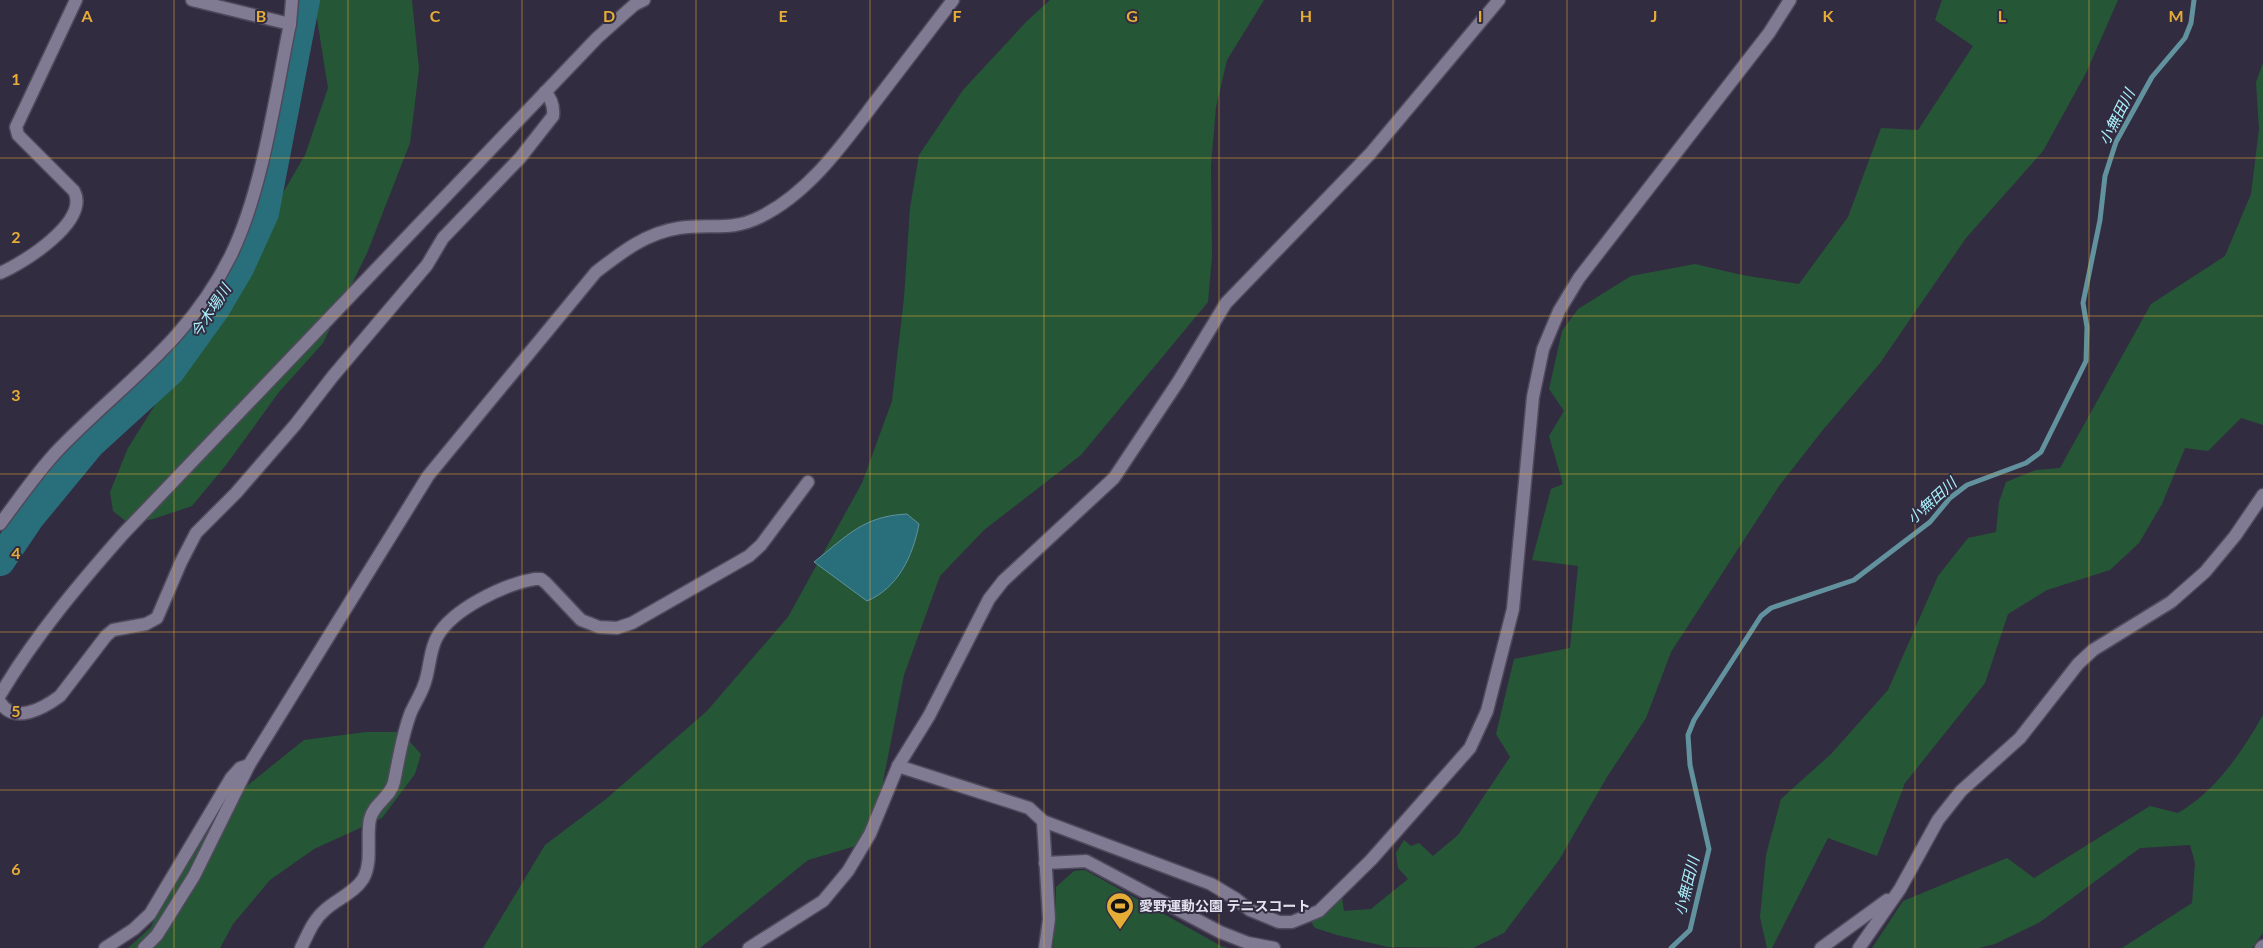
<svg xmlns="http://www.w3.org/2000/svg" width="2263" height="948" font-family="Lato,'Noto Sans JP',sans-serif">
	<rect width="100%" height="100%" fill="#322c41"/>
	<g fill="#255736">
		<path d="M 314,0 L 412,0 L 419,69 L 410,143 L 367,253 L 323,343 L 279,392 L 226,465 L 192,506 L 153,519 L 129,524 L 113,511 L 110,492 L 128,448 L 216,308 L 305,155 L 328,88 Z"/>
		<path d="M 1050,0 L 1264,0 L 1227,60 L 1216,107 L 1211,165 L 1212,256 L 1208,302 L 1081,455 L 984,530 L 940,576 L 904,675 L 878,807 L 859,845 L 808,860 L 700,948 L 483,948 L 545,845 L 606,799 L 707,711 L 788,617 L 862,483 L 892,401 L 904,298 L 910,208 L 919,155 L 963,90 L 1027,21 Z"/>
		<path d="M 1942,0 L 2118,0 L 2086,73 L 2043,151 L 1966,238 L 1880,363 L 1822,431 L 1779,486 L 1671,652 L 1646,718 L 1607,777 L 1559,860 L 1504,933 L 1473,948 L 1388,947 L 1337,935 L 1315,928 L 1310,920 L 1342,898 L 1344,911 L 1371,909 L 1408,879 L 1398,868 L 1396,853 L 1404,840 L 1411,846 L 1419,843 L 1433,856 L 1458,835 L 1510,757 L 1496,734 L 1514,659 L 1570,648 L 1578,566 L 1532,560 L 1551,489 L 1563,484 L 1549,436 L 1564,411 L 1549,389 L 1562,331 L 1578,309 L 1631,276 L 1695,264 L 1742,275 L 1799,284 L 1848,217 L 1881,128 L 1918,130 L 1973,46 L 1935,20 Z"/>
		<path d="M 2263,63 L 2263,425 L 2241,418 L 2208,451 L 2185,448 L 2162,504 L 2139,543 L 2110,570 L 2047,590 L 2008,614 L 1985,683 L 1905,783 L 1877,856 L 1828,838 L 1772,948 L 1767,948 L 1760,917 L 1766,855 L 1781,799 L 1831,754 L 1888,690 L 1938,576 L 1968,538 L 1996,532 L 1999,502 L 2006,482 L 2036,470 L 2060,468 L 2151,304 L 2225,256 L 2251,194 L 2259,129 L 2256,82 Z"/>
		<path d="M 2263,715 L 2263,933 L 2252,948 L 2122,948 L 2192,903 L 2195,863 L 2190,845 L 2140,848 L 2040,922 L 1995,944 L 1979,948 L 1872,948 L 1903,901 L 2007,858 L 2034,878 L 2150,806 L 2178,813 C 2216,791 2242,752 2263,715 Z"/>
		<path d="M 366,732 L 401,732 L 421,754 L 415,774 L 382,818 L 314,849 L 270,880 L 233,924 L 220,948 L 128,948 L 151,927 L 180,858 L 243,789 L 304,740 Z"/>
		<path d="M 1085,870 L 1221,946 L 1228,948 L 1053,948 L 1056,912 L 1056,887 L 1074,871 Z"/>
	</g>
	<path fill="#296f7b" stroke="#61929e" d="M 907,514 L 919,524 C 913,556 898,588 867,601 L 814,562 C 847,536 863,516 907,514 Z"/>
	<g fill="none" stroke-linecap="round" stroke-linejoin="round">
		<path stroke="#61929e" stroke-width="5" d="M 1671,948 L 1690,930 L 1709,849 L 1690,765 L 1688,735 L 1694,720 L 1761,616 L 1771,608 L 1854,580 L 1930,522 L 1950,498 L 1967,485 L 2026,463 L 2041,452 L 2086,361 L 2087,327 L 2083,303 L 2100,220 L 2105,176 L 2116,142 L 2152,77 L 2185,38 L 2191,23 L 2194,0"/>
		<path stroke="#296f7b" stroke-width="30" d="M 0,561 L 29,518 L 90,444 L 170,371 L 216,307 L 239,268 L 264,213 L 305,0"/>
		<g stroke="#4f4a5b" stroke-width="15">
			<g id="minor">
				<path d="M 192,0 L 290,24"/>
				<path d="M 0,273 C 24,263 90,221 74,191 L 18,135 L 16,127 L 76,0"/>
				<path d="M 0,524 C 19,499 37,472 59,449 C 123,383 188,342 231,255 C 263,189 275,96 290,24 L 292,0"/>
				<path d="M 0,695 C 35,636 79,584 124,533 L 597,38 L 634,5 L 644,0"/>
				<path d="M 0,702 C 14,725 44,708 60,696 L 106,636 L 113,630 L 146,624 L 157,618 L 181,562 L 196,533 L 236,493 L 295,425 L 333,376 L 427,265 L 443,238 L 520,158 L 553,116 C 554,106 552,99 545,92"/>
				<path d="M 898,766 L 1029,808 L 1043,821 L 1211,884 L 1236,899 L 1250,910 L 1279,922 L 1292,922 L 1319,911 L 1371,860 L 1470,748 L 1487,711 L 1513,609 L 1533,397 L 1543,349 L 1559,311 L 1579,278 L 1769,33 L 1790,0"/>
				<path d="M 1043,821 L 1049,919 L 1045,948"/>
				<path d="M 1045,863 L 1086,861 L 1220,932 L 1248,943 L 1274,948"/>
				<path d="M 105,948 L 134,929 L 150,914 L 231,778 L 240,768 L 249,765"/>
				<path d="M 144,948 L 157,935 L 194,876 L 249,765 L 428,476 L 596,272 C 622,252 646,233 679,228 C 710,223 730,232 760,217 C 809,193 843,144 875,102 C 901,68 927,34 953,0"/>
				<path d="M 301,948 C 308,934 313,920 325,910 C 337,899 354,893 363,879 C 373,862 366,838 370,819 C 374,803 391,797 394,782 C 399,758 402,735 411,712 C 415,703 421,694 424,685 C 430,670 429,651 437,637 C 452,609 505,584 535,579 L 541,579 L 546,583 L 581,620 L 599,627 L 617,628 L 632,623 L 749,556 L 761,545 L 808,482"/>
				<path d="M 749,948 L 823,901 L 848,871 L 870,834 L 898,766 L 929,716 L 989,599 L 1003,581 L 1114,478 L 1178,382 L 1226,303 L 1370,154 L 1499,0"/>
				<path d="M 1821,948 L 1887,900"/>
				<path d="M 1859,948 L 1900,889 L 1938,820 L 1961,791 L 2020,738 L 2078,664 L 2093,650 L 2171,602 L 2205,572 L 2235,536 L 2263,495"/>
				<path d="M 2261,948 L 2263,946"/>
			</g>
		</g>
		<use href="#minor" stroke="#807a93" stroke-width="12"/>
	</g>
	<path fill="none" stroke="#e5ad36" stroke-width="1" stroke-opacity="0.55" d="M 174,0 L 174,948M 348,0 L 348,948M 522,0 L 522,948M 696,0 L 696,948M 870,0 L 870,948M 1044,0 L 1044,948M 1219,0 L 1219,948M 1393,0 L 1393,948M 1567,0 L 1567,948M 1741,0 L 1741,948M 1915,0 L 1915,948M 2089,0 L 2089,948M 0,158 L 2263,158M 0,316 L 2263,316M 0,474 L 2263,474M 0,632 L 2263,632M 0,790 L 2263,790"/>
	<defs>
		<g id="stadium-pin" transform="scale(1.4375)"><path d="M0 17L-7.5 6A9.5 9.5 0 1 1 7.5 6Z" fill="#e5ad36" stroke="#322c41"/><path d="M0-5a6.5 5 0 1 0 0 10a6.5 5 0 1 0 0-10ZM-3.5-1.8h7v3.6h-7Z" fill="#111"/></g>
	</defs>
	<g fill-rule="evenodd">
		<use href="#stadium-pin" x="1120" y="906"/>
	</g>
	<g text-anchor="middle" stroke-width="4" stroke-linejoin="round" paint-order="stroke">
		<g font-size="14" font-weight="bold" fill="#e5e2f0" stroke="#322c41" text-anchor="start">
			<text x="1139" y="911">愛野運動公園 テニスコート</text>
		</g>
		<g font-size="15" font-style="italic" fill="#abf1fd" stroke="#322c41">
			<text transform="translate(2117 117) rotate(-63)" y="5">小無田川</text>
			<text transform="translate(211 311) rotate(-57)" y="5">今木場川</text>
			<text transform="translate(1932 501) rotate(-42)" y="5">小無田川</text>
			<text transform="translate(1687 886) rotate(-76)" y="5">小無田川</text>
		</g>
	</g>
	<g font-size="16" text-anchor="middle" font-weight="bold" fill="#e5ad36" stroke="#322c41" stroke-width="4" stroke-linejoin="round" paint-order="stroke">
		<text x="87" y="22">A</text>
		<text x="261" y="22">B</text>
		<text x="435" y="22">C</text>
		<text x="609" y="22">D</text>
		<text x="783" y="22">E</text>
		<text x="957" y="22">F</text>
		<text x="1132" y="22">G</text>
		<text x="1306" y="22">H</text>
		<text x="1480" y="22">I</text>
		<text x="1654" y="22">J</text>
		<text x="1828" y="22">K</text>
		<text x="2002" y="22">L</text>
		<text x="2176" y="22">M</text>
		<text x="16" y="85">1</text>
		<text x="16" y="243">2</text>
		<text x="16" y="401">3</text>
		<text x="16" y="559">4</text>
		<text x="16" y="717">5</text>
		<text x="16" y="875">6</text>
	</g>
</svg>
